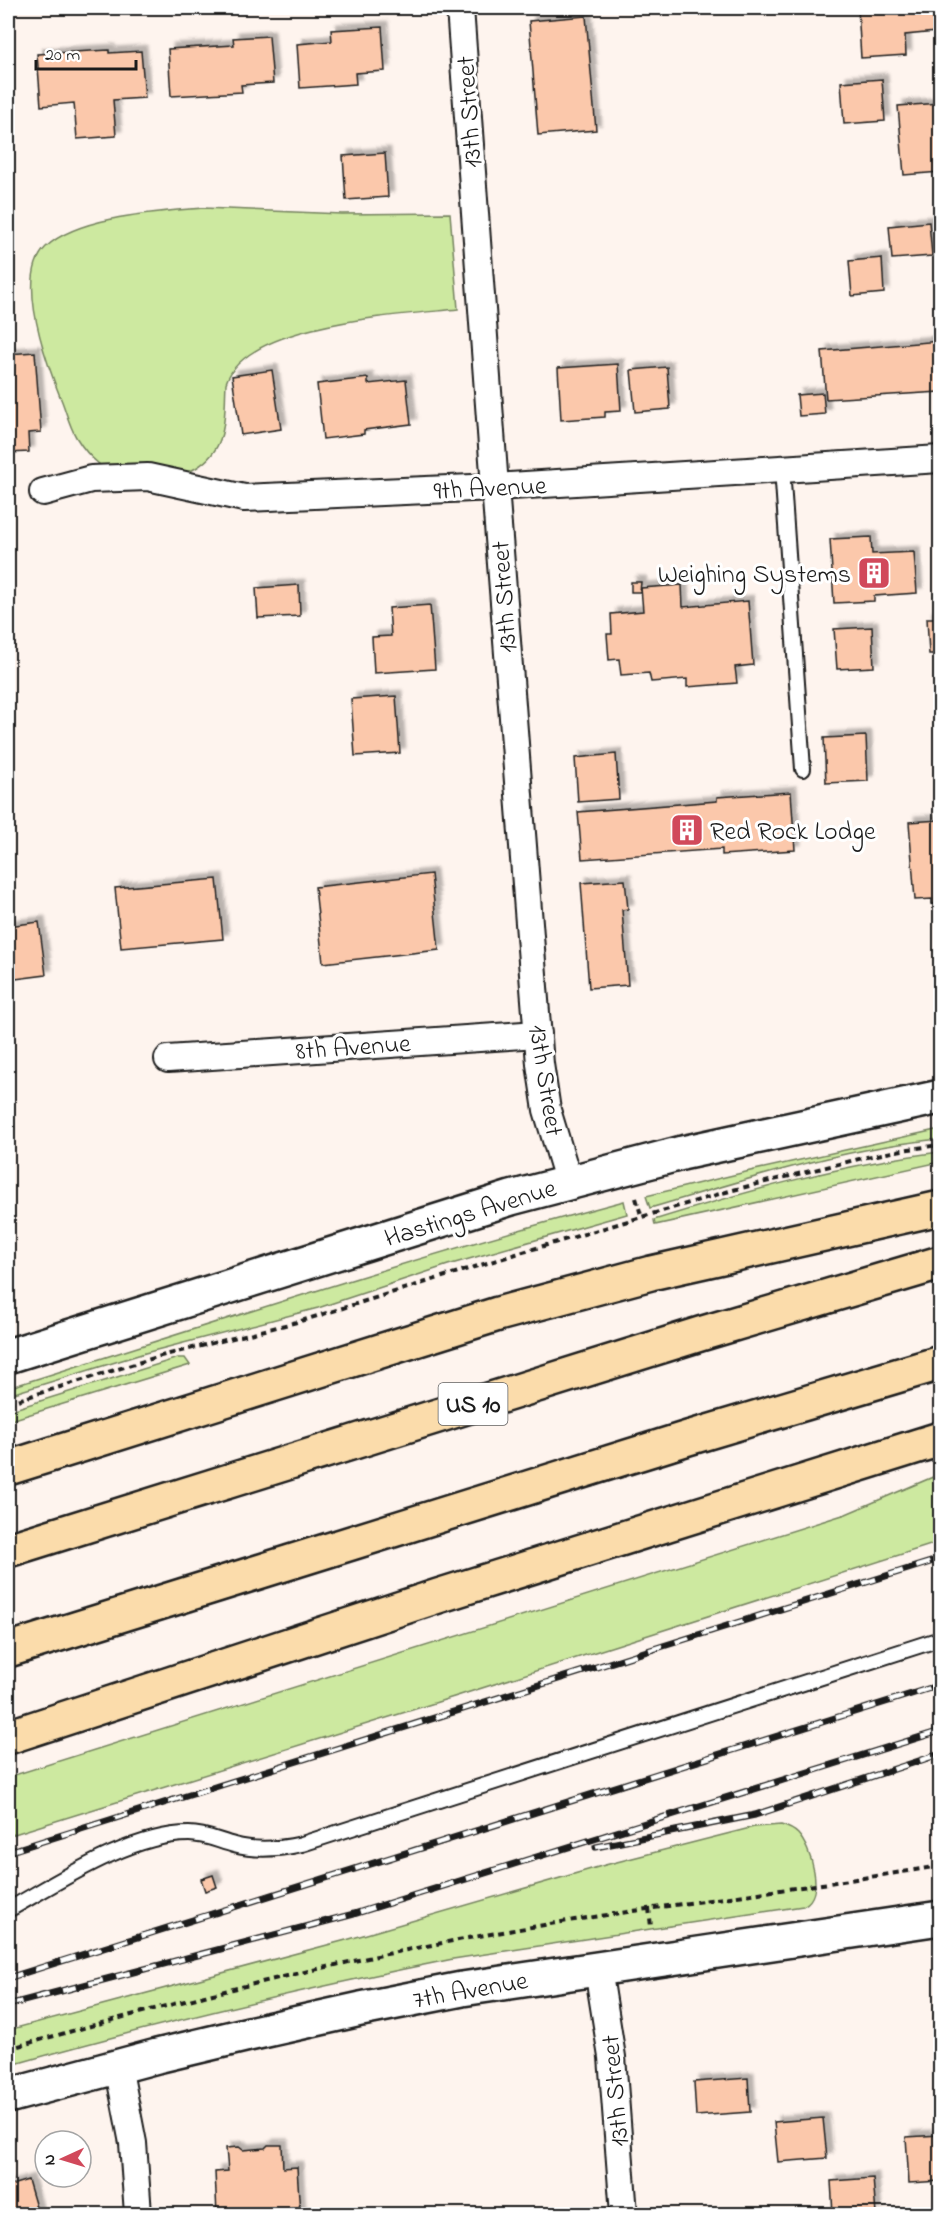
<svg xmlns="http://www.w3.org/2000/svg" width="948" height="2222" font-family="'Indie Flower',sans-serif">
	<defs>
		<filter id="shadow"><feDropShadow dx="5.5" dy="-5.5" stdDeviation="1.5" flood-color="#0004"/></filter>
	</defs>
	<rect width="100%" height="100%" fill="#fef4ee"/>
	<filter id="ink" filterUnits="userSpaceOnUse"><feTurbulence type="fractalNoise" baseFrequency=".0167" numOctaves="2"/><feDisplacementMap in="SourceGraphic" scale="12" xChannelSelector="R" yChannelSelector="G"/><feConvolveMatrix kernelMatrix="1 2 1 2 8 2 1 2 1" color-interpolation-filters="sRGB"/></filter>
	<g filter="url(#ink)">
		<g fill="#cde9a0" stroke="#74825e" stroke-width="1.5">
			<path d="M 203,208 L 342,214 L 450,213 L 458,309 C 403,315 246,322 226,383 C 224,417 229,448 196,468 C 189,472 178,477 171,477 C 162,477 152,474 144,473 C 133,471 107,470 99,464 C 90,457 82,447 76,437 C 69,425 66,411 61,399 C 47,364 14,278 46,247 C 78,216 159,212 203,208 Z"/>
			<path d="M 940,1129 L 940,1139 C 842,1148 745,1180 650,1208 L 646,1196 L 750,1171 Z"/>
			<path d="M 940,1152 L 940,1162 L 655,1225 L 654,1220 C 748,1191 843,1164 940,1152 Z"/>
			<path d="M 624,1201 L 627,1214 L 448,1265 L 318,1308 L 145,1353 L 8,1395 L 8,1388 C 212,1324 417,1256 624,1201 Z"/>
			<path d="M 178,1358 L 185,1358 L 190,1365 L 8,1421 L 8,1411 Z"/>
			<path d="M 940,1474 L 940,1542 L 457,1696 L 8,1836 L 8,1777 L 846,1514 Z"/>
			<path d="M 781,1825 C 788,1827 793,1829 798,1834 C 811,1848 826,1896 803,1906 L 453,1959 C 303,1989 155,2024 8,2066 L 8,2030 L 346,1940 L 605,1865 L 754,1827 Z"/>
		</g>
		<g fill="#fbc8ab" stroke="#1c1c1c" stroke-width="1.5" filter="url(#shadow)">
			<path d="M 858,8 L 935,8 L 936,32 L 905,35 L 906,55 L 861,58 Z"/>
			<path d="M 586,16 L 596,130 L 538,135 L 529,21 Z"/>
			<path d="M 382,27 L 385,71 L 355,73 L 356,84 L 300,88 L 297,44 L 332,41 L 331,30 Z"/>
			<path d="M 269,36 L 273,83 L 241,85 L 242,92 L 171,96 L 168,49 L 234,45 L 233,38 Z"/>
			<path d="M 109,50 L 109,53 L 141,51 L 145,98 L 113,100 L 116,136 L 77,139 L 74,103 L 41,106 L 37,54 Z"/>
			<path d="M 882,79 L 885,121 L 844,124 L 841,82 Z"/>
			<path d="M 940,103 L 940,172 L 904,175 L 898,106 Z"/>
			<path d="M 385,153 L 388,197 L 346,200 L 343,156 Z"/>
			<path d="M 929,222 L 932,256 L 892,259 L 889,226 Z"/>
			<path d="M 882,258 L 884,293 L 852,296 L 849,261 Z"/>
			<path d="M 940,341 L 940,392 L 826,399 L 822,351 Z"/>
			<path d="M 35,352 L 41,432 L 28,433 L 29,452 L 8,453 L 8,354 Z"/>
			<path d="M 618,364 L 621,411 L 605,412 L 605,417 L 561,420 L 558,368 Z"/>
			<path d="M 667,367 L 670,409 L 635,412 L 631,370 Z"/>
			<path d="M 272,370 L 281,429 L 241,435 L 232,376 Z"/>
			<path d="M 368,378 L 368,384 L 406,380 L 411,424 L 364,430 L 364,434 L 323,439 L 317,384 Z"/>
			<path d="M 823,393 L 825,414 L 799,416 L 797,395 Z"/>
			<path d="M 871,537 L 872,554 L 914,552 L 917,593 L 874,596 L 874,601 L 834,603 L 830,539 Z"/>
			<path d="M 631,582 L 641,582 L 640,592 L 631,592 Z"/>
			<path d="M 299,585 L 300,616 L 258,618 L 256,588 Z"/>
			<path d="M 682,585 L 683,607 L 748,601 L 753,665 L 735,667 L 737,683 L 687,687 L 687,679 L 651,682 L 649,673 L 621,675 L 619,659 L 609,660 L 607,634 L 612,634 L 611,614 L 643,611 L 641,588 Z"/>
			<path d="M 430,605 L 435,669 L 374,673 L 372,637 L 391,636 L 389,608 Z"/>
			<path d="M 927,618 L 940,618 L 940,654 L 929,654 Z"/>
			<path d="M 872,627 L 874,667 L 837,669 L 834,629 Z"/>
			<path d="M 396,696 L 400,753 L 355,756 L 351,699 Z"/>
			<path d="M 866,736 L 868,781 L 826,783 L 824,738 Z"/>
			<path d="M 616,754 L 619,799 L 578,802 L 575,758 Z"/>
			<path d="M 791,792 L 795,850 L 722,855 L 722,849 L 582,859 L 578,812 L 717,801 L 717,797 Z"/>
			<path d="M 940,820 L 940,904 L 932,904 L 932,899 L 915,900 L 909,822 Z"/>
			<path d="M 431,874 L 439,950 L 323,963 L 315,887 Z"/>
			<path d="M 217,879 L 223,939 L 121,948 L 115,888 Z"/>
			<path d="M 625,880 L 628,909 L 622,910 L 628,985 L 589,988 L 581,883 Z"/>
			<path d="M 39,922 L 46,975 L 8,980 L 8,926 Z"/>
			<path d="M 213,1875 L 217,1887 L 205,1891 L 201,1879 Z"/>
			<path d="M 748,2078 L 750,2112 L 696,2116 L 694,2082 Z"/>
			<path d="M 823,2118 L 827,2158 L 778,2162 L 774,2122 Z"/>
			<path d="M 940,2135 L 940,2181 L 909,2183 L 906,2137 Z"/>
			<path d="M 268,2145 L 282,2145 L 283,2168 L 297,2167 L 300,2214 L 217,2214 L 215,2172 L 228,2171 L 226,2148 L 239,2147 L 243,2150 L 265,2148 Z"/>
			<path d="M 873,2178 L 876,2214 L 833,2214 L 831,2181 Z"/>
			<path d="M 28,2180 L 38,2214 L 8,2214 L 8,2186 Z"/>
		</g>
		<g fill="none" stroke-linecap="round" stroke-linejoin="round">
			<g stroke="#1c1c1c" stroke-width="18">
				<g id="service">
					<path d="M 782,468 L 803,769"/>
					<path d="M 8,1910 C 58,1882 130,1834 189,1834 C 205,1834 219,1841 234,1845 C 256,1851 280,1849 302,1844 L 940,1639"/>
				</g>
			</g>
			<g stroke="#1c1c1c" stroke-width="30">
				<g id="minor">
					<path d="M 460,8 L 495,487 L 540,1064 L 547,1110 L 569,1183"/>
					<path d="M 43,492 L 91,479 L 148,477 L 244,498 L 495,487 L 940,459"/>
					<path d="M 168,1059 L 538,1034"/>
					<path d="M 598,1969 L 612,2057 L 624,2214"/>
					<path d="M 118,2066 L 133,2143 L 138,2214"/>
				</g>
			</g>
			<g stroke="#1c1c1c" stroke-width="38">
				<g id="tertiary">
					<path d="M 8,1356 L 511,1198 L 682,1153 L 940,1097"/>
					<path d="M 8,2096 L 157,2056 L 249,2034 L 361,2009 L 462,1989 L 940,1918"/>
				</g>
			</g>
			<g stroke="#1c1c1c" stroke-width="38">
				<g id="motorway">
					<path d="M 8,1468 L 498,1314 L 651,1273 L 940,1208"/>
					<path d="M 8,1550 L 700,1334 L 940,1263"/>
					<path d="M 8,1650 L 688,1438 L 940,1363"/>
					<path d="M 8,1737 L 438,1596 L 940,1439"/>
				</g>
			</g>
			<g stroke="#1c1c1c" stroke-width="4" stroke-dasharray="6 4.5" stroke-linecap="butt">
				<path d="M 636,1198 L 642,1218"/>
				<path d="M 8,1403 L 157,1357 L 301,1321 L 513,1255 L 733,1190 L 867,1157 L 902,1150 L 940,1145"/>
				<path d="M 649,1908 L 651,1927"/>
				<path d="M 8,2049 C 156,2007 307,1968 458,1940 C 618,1910 780,1892 940,1866"/>
			</g>
			<use href="#service" stroke="#fff" stroke-width="14"/>
			<use href="#minor" stroke="#fff" stroke-width="26"/>
			<use href="#tertiary" stroke="#fff" stroke-width="33"/>
			<use href="#motorway" stroke="#fbdcab" stroke-width="33"/>
			<g stroke="#1c1c1c" stroke-width="7">
				<g id="rail">
					<path d="M 596,1847 L 755,1815 L 940,1754"/>
					<path d="M 8,1852 L 940,1559"/>
					<path d="M 8,1978 L 940,1685"/>
					<path d="M 8,2005 L 354,1914 L 940,1731"/>
				</g>
			</g>
			<use href="#rail" stroke="#fff" stroke-width="4.5" stroke-dasharray="14" stroke-linecap="butt"/>
		</g>
	</g>
	<defs>
		<g id="building-square" transform="scale(1.725)"><rect x="-9" y="-9" width="18" height="18" rx="4" fill="#d1495b" stroke="#fff"/><path d="M-4-6H4V6H1V3H-1V6H-4ZM-2.5-4.3h1.7v1.8h-1.7ZM.8-4.3h1.7v1.8H.8ZM-2.5-1h1.7V.8h-1.7ZM.8-1h1.7V.8H.8Z" fill="#fff"/></g>
	</defs>
	<g fill-rule="evenodd">
		<use href="#building-square" x="874" y="573"/>
		<use href="#building-square" x="687" y="830"/>
	</g>
	<g text-anchor="middle" stroke-width="6" stroke-linejoin="round" paint-order="stroke">
		<rect fill="#fff" stroke="#606060" stroke-width="1.5" x="438.5" y="1383" width="69" height="42" rx="4.5"/>
		<g font-size="24" font-weight="bold" fill="#1c1c1c">
			<text x="473" y="1412">US 10</text>
		</g>
		<g font-size="26" fill="#1c1c1c" stroke="#fff">
			<text transform="translate(468 112) rotate(-94)" y="9">13th Street</text>
			<text transform="translate(490 487) rotate(-3)" y="9">9th Avenue</text>
			<text transform="translate(503 597) rotate(-94)" y="9">13th Street</text>
			<text transform="translate(353 1046) rotate(-4)" y="9">8th Avenue</text>
			<text transform="translate(547 1080) rotate(81)" y="9">13th Street</text>
			<text transform="translate(470 1212) rotate(-17)" y="9">Hastings Avenue</text>
			<text transform="translate(470 1989) rotate(-10)" y="9">7th Avenue</text>
			<text transform="translate(614 2091) rotate(-95)" y="9">13th Street</text>
		</g>
		<g font-size="26" fill="#1c1c1c" stroke="#fff" text-anchor="end">
			<text x="851" y="582">Weighing Systems</text>
			<text x="710" y="839" text-anchor="start">Red Rock Lodge</text>
		</g>
	</g>
	<rect width="948" height="2222" fill="none" stroke="#fff" stroke-width="30"/>
	<rect x="15" y="15" width="918" height="2192" fill="none" stroke="#1c1c1c" stroke-width="2" filter="url(#ink)"/>
	<g transform="translate(63 2159) rotate(266)"><circle r="28" fill="#ffffff" stroke="#a4a4a4" stroke-width="1.5"/>
	<path d="M0-4.5L10 22L0 15L-10 22Z" fill="#d1495b"/>
	<text y="-9" font-size="16" font-weight="bold" text-anchor="middle" fill="#1c1c1c">N</text>
	</g>
	<path d="M36 60v9h100v-9" fill="none" stroke="#1c1c1c" stroke-width="3"/>
	<text x="45" y="60" font-size="18" fill="#1c1c1c" stroke="#ffffff" stroke-width="4.5" paint-order="stroke">20 m</text>
</svg>
